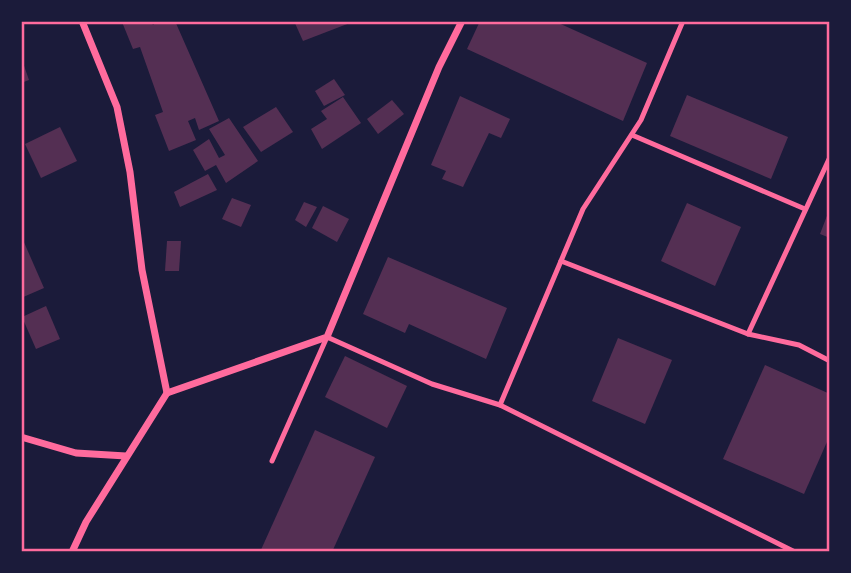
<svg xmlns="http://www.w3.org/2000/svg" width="851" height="573" font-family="'Roboto Condensed',sans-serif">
	<rect width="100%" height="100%" fill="#1b1b3a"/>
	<g fill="#542f53">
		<path d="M 151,21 L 153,25 L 157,21 L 175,21 L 219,121 L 199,130 L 195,118 L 188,121 L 196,140 L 169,151 L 155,115 L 163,112 L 140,47 L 133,49 L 122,22 Z"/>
		<path d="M 294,21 L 355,21 L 303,41 Z"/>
		<path d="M 480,21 L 554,21 L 647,63 L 623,121 L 467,49 Z"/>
		<path d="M 21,57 L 29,80 L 21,83 Z"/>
		<path d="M 334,79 L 345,95 L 324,106 L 315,91 Z"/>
		<path d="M 687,95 L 788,137 L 771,179 L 670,136 Z"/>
		<path d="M 460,96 L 510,119 L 501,138 L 489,133 L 463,187 L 442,179 L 446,171 L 431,165 Z"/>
		<path d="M 343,97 L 361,123 L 322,149 L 311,129 L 327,119 L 321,111 Z"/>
		<path d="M 392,100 L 404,114 L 378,134 L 367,119 Z"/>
		<path d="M 276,107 L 293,132 L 261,152 L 243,127 Z"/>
		<path d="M 229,118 L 258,161 L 226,183 L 216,165 L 205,171 L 193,150 L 209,139 L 219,158 L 225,155 L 209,129 Z"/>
		<path d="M 60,127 L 77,161 L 41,178 L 25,144 Z"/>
		<path d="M 208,174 L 217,190 L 180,207 L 174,192 Z"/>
		<path d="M 232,198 L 251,205 L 241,227 L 222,219 Z"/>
		<path d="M 304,202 L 317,207 L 306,227 L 295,220 Z"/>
		<path d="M 687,203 L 741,227 L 715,286 L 661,261 Z"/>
		<path d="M 323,206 L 349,219 L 337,242 L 312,228 Z"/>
		<path d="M 830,208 L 830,238 L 820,234 Z"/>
		<path d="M 23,240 L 44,288 L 21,298 L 21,241 Z"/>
		<path d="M 167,241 L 181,241 L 179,271 L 165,271 Z"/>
		<path d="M 388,257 L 507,308 L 486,359 L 409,324 L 405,333 L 363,314 Z"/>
		<path d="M 46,306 L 60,339 L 36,349 L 22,317 Z"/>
		<path d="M 618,338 L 672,360 L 645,424 L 592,401 Z"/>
		<path d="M 345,356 L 407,386 L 387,428 L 325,397 Z"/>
		<path d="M 765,365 L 830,394 L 830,435 L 804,494 L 723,459 Z"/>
		<path d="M 315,430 L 375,457 L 332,552 L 260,552 Z"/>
	</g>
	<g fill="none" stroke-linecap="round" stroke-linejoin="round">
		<g stroke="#ff6b9d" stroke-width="5">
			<path d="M 632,135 L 805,209"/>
			<path d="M 561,261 L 748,334 L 799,345 L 830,361"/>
			<path d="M 748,334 L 830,157"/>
			<path d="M 500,405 L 583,209 L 641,120 L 683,21"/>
			<path d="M 272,461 L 327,337 L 432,384 L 500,405 L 795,552"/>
		</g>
		<g stroke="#ff6b9d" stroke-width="7">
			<path d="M 167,393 L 327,337 L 439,67 L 462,21"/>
			<path d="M 21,437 L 76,453 L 126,456"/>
			<path d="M 72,552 L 86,522 L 167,393 L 142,270 L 130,172 L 117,107 L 82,21"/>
		</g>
	</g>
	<rect width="851" height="573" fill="none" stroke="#1b1b3a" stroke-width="46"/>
	<rect x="23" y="23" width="805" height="527" fill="none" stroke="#ff6b9d" stroke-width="2.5"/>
</svg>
